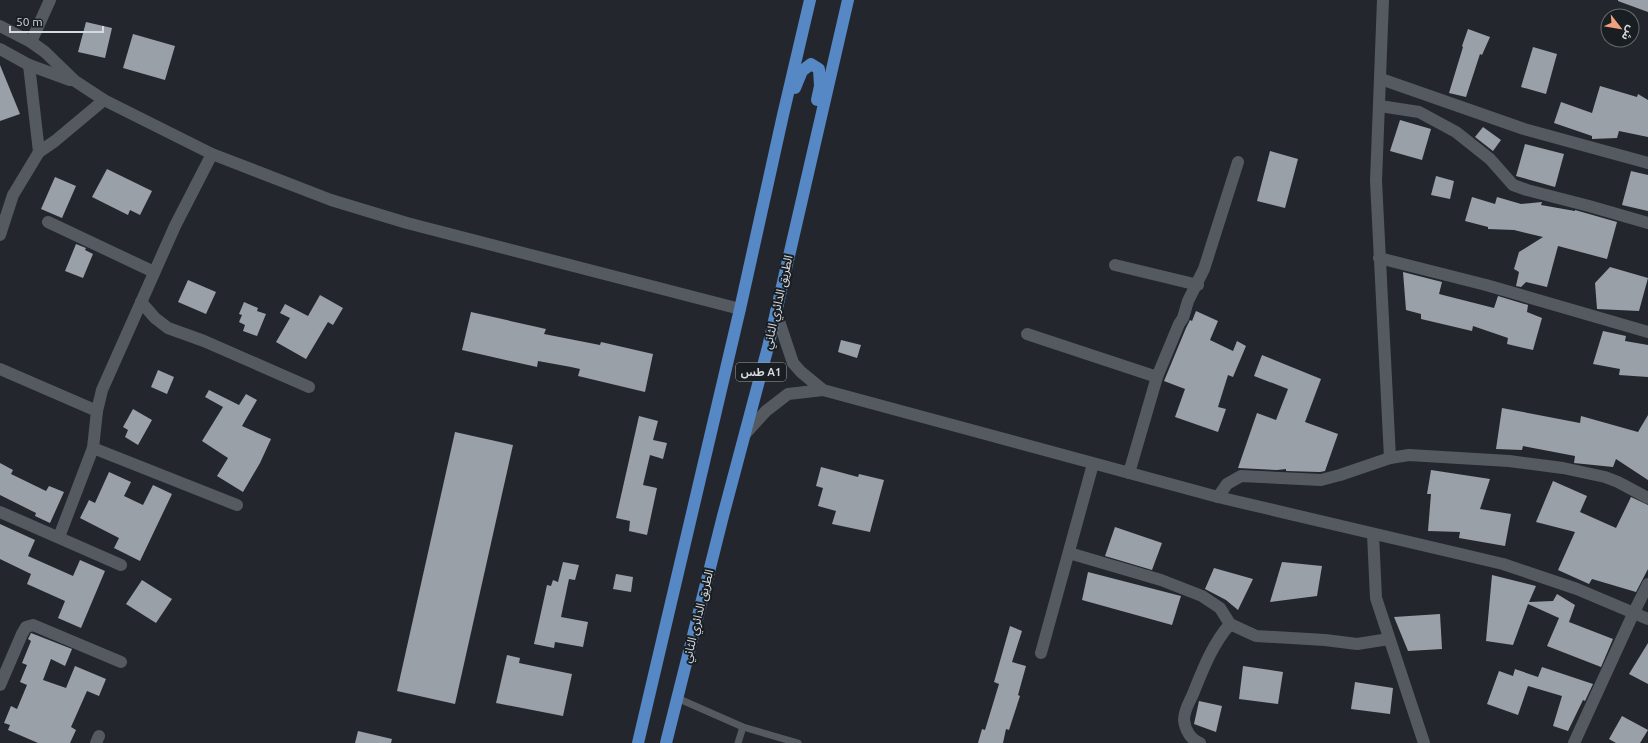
<svg xmlns="http://www.w3.org/2000/svg" width="1648" height="743" font-family="Ubuntu,'Noto Sans Arabic',sans-serif">
	<rect width="100%" height="100%" fill="#23272d"/>
	<g fill="#9aa0a7">
		<path d="M 1618,0 L 1648,0 L 1648,12 L 1618,1 Z"/>
		<path d="M 86,22 L 112,28 L 105,58 L 78,52 Z"/>
		<path d="M 1468,29 L 1490,37 L 1482,55 L 1480,54 L 1466,97 L 1449,93 L 1463,47 L 1462,46 Z"/>
		<path d="M 133,34 L 175,46 L 165,80 L 123,68 Z"/>
		<path d="M 1533,47 L 1557,54 L 1546,94 L 1521,87 Z"/>
		<path d="M 0,65 L 20,114 L 0,121 Z"/>
		<path d="M 1600,86 L 1637,97 L 1638,94 L 1648,100 L 1648,137 L 1619,131 L 1617,138 L 1592,139 L 1592,136 L 1554,123 L 1561,102 L 1592,113 Z"/>
		<path d="M 1400,120 L 1431,129 L 1422,160 L 1390,151 Z"/>
		<path d="M 1483,127 L 1501,140 L 1493,151 L 1475,137 Z"/>
		<path d="M 1525,144 L 1564,154 L 1555,187 L 1516,176 Z"/>
		<path d="M 1270,151 L 1298,159 L 1285,208 L 1257,201 Z"/>
		<path d="M 107,169 L 152,191 L 140,215 L 130,210 L 128,215 L 92,197 Z"/>
		<path d="M 1631,171 L 1648,175 L 1648,211 L 1622,205 Z"/>
		<path d="M 1436,176 L 1454,181 L 1450,199 L 1431,195 Z"/>
		<path d="M 55,177 L 76,186 L 62,218 L 41,209 Z"/>
		<path d="M 1472,197 L 1495,204 L 1497,197 L 1521,204 L 1542,202 L 1541,205 L 1575,211 L 1575,210 L 1617,222 L 1607,259 L 1558,246 L 1547,287 L 1526,282 L 1521,287 L 1516,286 L 1519,272 L 1514,269 L 1519,252 L 1543,237 L 1514,230 L 1488,229 L 1488,227 L 1465,221 Z"/>
		<path d="M 76,244 L 86,248 L 85,250 L 93,254 L 83,278 L 65,271 Z"/>
		<path d="M 1610,267 L 1648,278 L 1639,311 L 1597,309 L 1595,283 Z"/>
		<path d="M 1403,272 L 1442,282 L 1439,294 L 1494,308 L 1498,296 L 1528,305 L 1527,312 L 1542,318 L 1533,350 L 1507,344 L 1508,338 L 1473,326 L 1472,331 L 1421,319 L 1421,314 L 1406,310 Z"/>
		<path d="M 188,280 L 216,292 L 206,314 L 178,302 Z"/>
		<path d="M 320,295 L 343,308 L 333,325 L 328,322 L 306,359 L 276,342 L 290,318 L 280,313 L 285,304 L 308,316 Z"/>
		<path d="M 244,302 L 258,308 L 257,311 L 266,314 L 257,336 L 243,331 L 245,325 L 239,322 L 242,315 L 239,314 Z"/>
		<path d="M 1196,311 L 1218,321 L 1210,340 L 1233,351 L 1237,341 L 1246,346 L 1233,377 L 1228,375 L 1218,407 L 1226,409 L 1218,432 L 1175,417 L 1185,389 L 1164,381 L 1186,328 L 1190,320 L 1192,321 Z"/>
		<path d="M 471,312 L 546,329 L 544,334 L 600,345 L 601,342 L 653,354 L 645,392 L 578,376 L 580,369 L 571,367 L 538,361 L 537,367 L 462,350 Z"/>
		<path d="M 1603,331 L 1626,336 L 1625,341 L 1648,345 L 1648,377 L 1619,375 L 1620,369 L 1593,364 Z"/>
		<path d="M 841,340 L 861,345 L 857,358 L 838,352 Z"/>
		<path d="M 1262,355 L 1321,379 L 1305,422 L 1338,434 L 1325,471 L 1320,472 L 1286,471 L 1286,469 L 1277,470 L 1238,468 L 1257,413 L 1276,420 L 1288,389 L 1254,376 Z"/>
		<path d="M 158,370 L 174,377 L 167,394 L 151,387 Z"/>
		<path d="M 209,390 L 239,405 L 246,394 L 257,400 L 242,426 L 271,439 L 260,463 L 243,492 L 217,476 L 228,458 L 202,441 L 223,407 L 205,397 Z"/>
		<path d="M 1502,408 L 1580,423 L 1581,416 L 1638,432 L 1648,415 L 1648,480 L 1616,459 L 1613,467 L 1574,463 L 1575,456 L 1523,446 L 1522,450 L 1496,449 Z"/>
		<path d="M 133,409 L 152,420 L 138,445 L 125,437 L 128,430 L 123,427 Z"/>
		<path d="M 639,416 L 658,421 L 653,440 L 667,443 L 663,459 L 650,455 L 643,485 L 657,488 L 647,535 L 629,531 L 630,521 L 616,518 Z"/>
		<path d="M 455,432 L 513,445 L 455,704 L 397,691 Z"/>
		<path d="M 0,463 L 13,470 L 11,474 L 46,491 L 49,486 L 64,492 L 50,523 L 35,516 L 36,513 L 0,495 Z"/>
		<path d="M 821,467 L 858,477 L 859,474 L 884,480 L 870,532 L 832,524 L 836,511 L 818,506 L 823,488 L 816,486 Z"/>
		<path d="M 1431,470 L 1490,479 L 1480,509 L 1511,514 L 1505,546 L 1459,538 L 1460,532 L 1428,531 L 1431,494 L 1427,494 Z"/>
		<path d="M 109,472 L 131,482 L 124,496 L 143,505 L 153,485 L 172,494 L 140,561 L 114,548 L 119,538 L 80,518 L 89,500 L 95,503 Z"/>
		<path d="M 1553,481 L 1587,496 L 1580,512 L 1616,528 L 1631,497 L 1648,505 L 1648,569 L 1636,592 L 1592,579 L 1589,584 L 1558,570 L 1575,532 L 1536,522 Z"/>
		<path d="M 0,524 L 35,540 L 28,556 L 73,576 L 80,560 L 105,571 L 81,628 L 58,618 L 65,601 L 27,584 L 31,574 L 0,559 Z"/>
		<path d="M 1115,527 L 1162,543 L 1152,570 L 1105,556 Z"/>
		<path d="M 563,562 L 579,565 L 575,580 L 569,579 L 561,617 L 588,622 L 583,647 L 555,642 L 554,648 L 534,644 L 547,585 L 551,586 L 553,580 L 558,582 Z"/>
		<path d="M 1282,562 L 1322,566 L 1317,596 L 1270,602 Z"/>
		<path d="M 1214,568 L 1253,579 L 1238,610 L 1226,600 L 1205,589 Z"/>
		<path d="M 1088,572 L 1181,596 L 1172,625 L 1082,600 Z"/>
		<path d="M 616,574 L 633,577 L 631,592 L 613,589 Z"/>
		<path d="M 1492,575 L 1536,586 L 1529,602 L 1553,601 L 1557,594 L 1575,605 L 1569,622 L 1613,639 L 1601,667 L 1547,646 L 1559,618 L 1528,604 L 1513,645 L 1486,641 Z"/>
		<path d="M 142,580 L 172,599 L 156,623 L 126,604 Z"/>
		<path d="M 1440,614 L 1442,649 L 1408,651 L 1394,617 Z"/>
		<path d="M 1010,626 L 1022,631 L 1012,662 L 1026,666 L 1018,695 L 1020,696 L 1009,730 L 1006,729 L 1003,743 L 978,743 L 982,729 L 985,730 L 999,684 L 994,682 Z"/>
		<path d="M 31,633 L 72,649 L 65,666 L 51,659 L 43,680 L 66,688 L 75,666 L 106,679 L 99,696 L 87,691 L 71,727 L 76,730 L 70,743 L 38,743 L 8,730 L 10,725 L 4,723 L 11,706 L 17,709 L 27,685 L 20,682 L 27,665 L 22,663 L 31,641 L 28,639 Z"/>
		<path d="M 1648,643 L 1648,684 L 1629,674 Z"/>
		<path d="M 507,655 L 520,658 L 519,663 L 572,674 L 563,716 L 496,703 Z"/>
		<path d="M 1243,666 L 1283,672 L 1278,704 L 1239,699 Z"/>
		<path d="M 1542,667 L 1593,684 L 1585,701 L 1583,700 L 1568,731 L 1553,726 L 1562,696 L 1528,686 L 1518,715 L 1487,704 L 1499,671 L 1513,676 L 1515,669 L 1538,677 Z"/>
		<path d="M 1355,682 L 1393,688 L 1390,714 L 1351,709 Z"/>
		<path d="M 1199,701 L 1222,706 L 1216,732 L 1194,724 Z"/>
		<path d="M 1622,716 L 1648,730 L 1640,743 L 1616,743 L 1609,739 Z"/>
		<path d="M 358,731 L 392,739 L 391,743 L 355,743 Z"/>
	</g>
	<g fill="none" stroke-linecap="round" stroke-linejoin="round">
		<g stroke="#555a60" stroke-width="7">
			<path d="M 677,698 L 743,727 L 798,743"/>
			<path d="M 738,743 L 743,727"/>
		</g>
		<g stroke="#555a60" stroke-width="12">
			<path d="M 1383,0 L 1376,181 L 1390,458"/>
			<path d="M 0,26 L 31,42 L 45,52 L 75,81 L 104,100 L 212,154 L 331,200 L 407,223 L 740,309"/>
			<path d="M 31,42 L 50,0"/>
			<path d="M 0,49 L 29,65 L 70,80"/>
			<path d="M 29,65 L 39,152"/>
			<path d="M 1381,79 L 1524,129 L 1648,163"/>
			<path d="M 1380,106 L 1419,112 L 1456,132 L 1490,159 L 1513,185 L 1527,190 L 1589,206 L 1648,223"/>
			<path d="M 48,222 L 154,272"/>
			<path d="M 0,235 L 13,195 L 39,152 L 55,141 L 104,100"/>
			<path d="M 1379,258 L 1486,285 L 1648,332"/>
			<path d="M 1115,265 L 1198,285"/>
			<path d="M 141,302 L 155,318 L 168,328 L 204,341 L 309,387"/>
			<path d="M 776,312 L 793,363 L 801,372 L 823,390 L 1218,497 L 1503,564 L 1577,589 L 1648,619"/>
			<path d="M 1027,334 L 1157,377 L 1129,473"/>
			<path d="M 0,369 L 97,411"/>
			<path d="M 1157,377 L 1179,324 L 1183,318 L 1188,301 L 1204,269 L 1238,162"/>
			<path d="M 746,433 L 766,411 L 788,394 L 823,390"/>
			<path d="M 93,448 L 237,505"/>
			<path d="M 1218,497 L 1227,484 L 1241,476 L 1321,480 L 1340,475 L 1390,458 L 1409,455 L 1509,461 L 1563,468 L 1605,477 L 1618,482 L 1648,498"/>
			<path d="M 0,512 L 121,565"/>
			<path d="M 1373,534 L 1376,598 L 1424,743"/>
			<path d="M 59,537 L 93,448 L 97,411 L 102,390 L 175,226 L 212,154"/>
			<path d="M 1069,553 L 1161,580 L 1202,596 L 1220,608 L 1230,624 L 1256,636 L 1325,640 L 1357,644 L 1389,639"/>
			<path d="M 1041,653 L 1093,464"/>
			<path d="M 0,685 L 22,634 L 26,627 L 33,625 L 121,662"/>
			<path d="M 96,743 L 99,736"/>
			<path d="M 1200,743 C 1191,740 1185,730 1184,720 C 1184,710 1189,703 1193,694 C 1203,669 1212,645 1230,624"/>
			<path d="M 1574,743 L 1634,612 L 1648,584"/>
		</g>
		<g stroke="#5688c5" stroke-width="12">
			<path d="M 795,88 L 802,71 L 811,64 L 819,69 L 820,86 L 817,100"/>
			<path d="M 638,743 L 740,309 L 783,115 L 810,0"/>
			<path d="M 666,743 L 723,516 L 768,347 L 848,0"/>
		</g>
	</g>
	<g text-anchor="middle" stroke-width="4" stroke-linejoin="round" paint-order="stroke">
		<rect fill="#191e23" stroke="#9da1a5" stroke-width="1" x="736" y="363" width="50" height="18" rx="3"/>
		<g font-size="11" font-weight="bold" fill="#d6d9dd">
			<text x="761" y="376">طس A1</text>
		</g>
		<g font-size="12" fill="#d6d9dd" stroke="#191e23">
			<text transform="translate(778 302) rotate(-77)" y="4">الطريق الدائري الثاني</text>
			<text transform="translate(698 616) rotate(-76)" y="4">الطريق الدائري الثاني</text>
		</g>
	</g>
	<g transform="translate(1620 28) rotate(121)"><circle r="19" fill="#191e23" stroke="#65696d"/>
	<path d="M0-3L7 15L0 10L-7 15Z" fill="#f1a17d"/>
	<text y="-6" font-size="11" font-weight="bold" text-anchor="middle" fill="#d6d9dd">ش</text>
	</g>
	<path d="M10 26v6h93v-6" fill="none" stroke="#d6d9dd" stroke-width="2"/>
	<text x="16" y="26" font-size="12" fill="#d6d9dd" stroke="#191e23" stroke-width="3" paint-order="stroke">50 m</text>
</svg>
